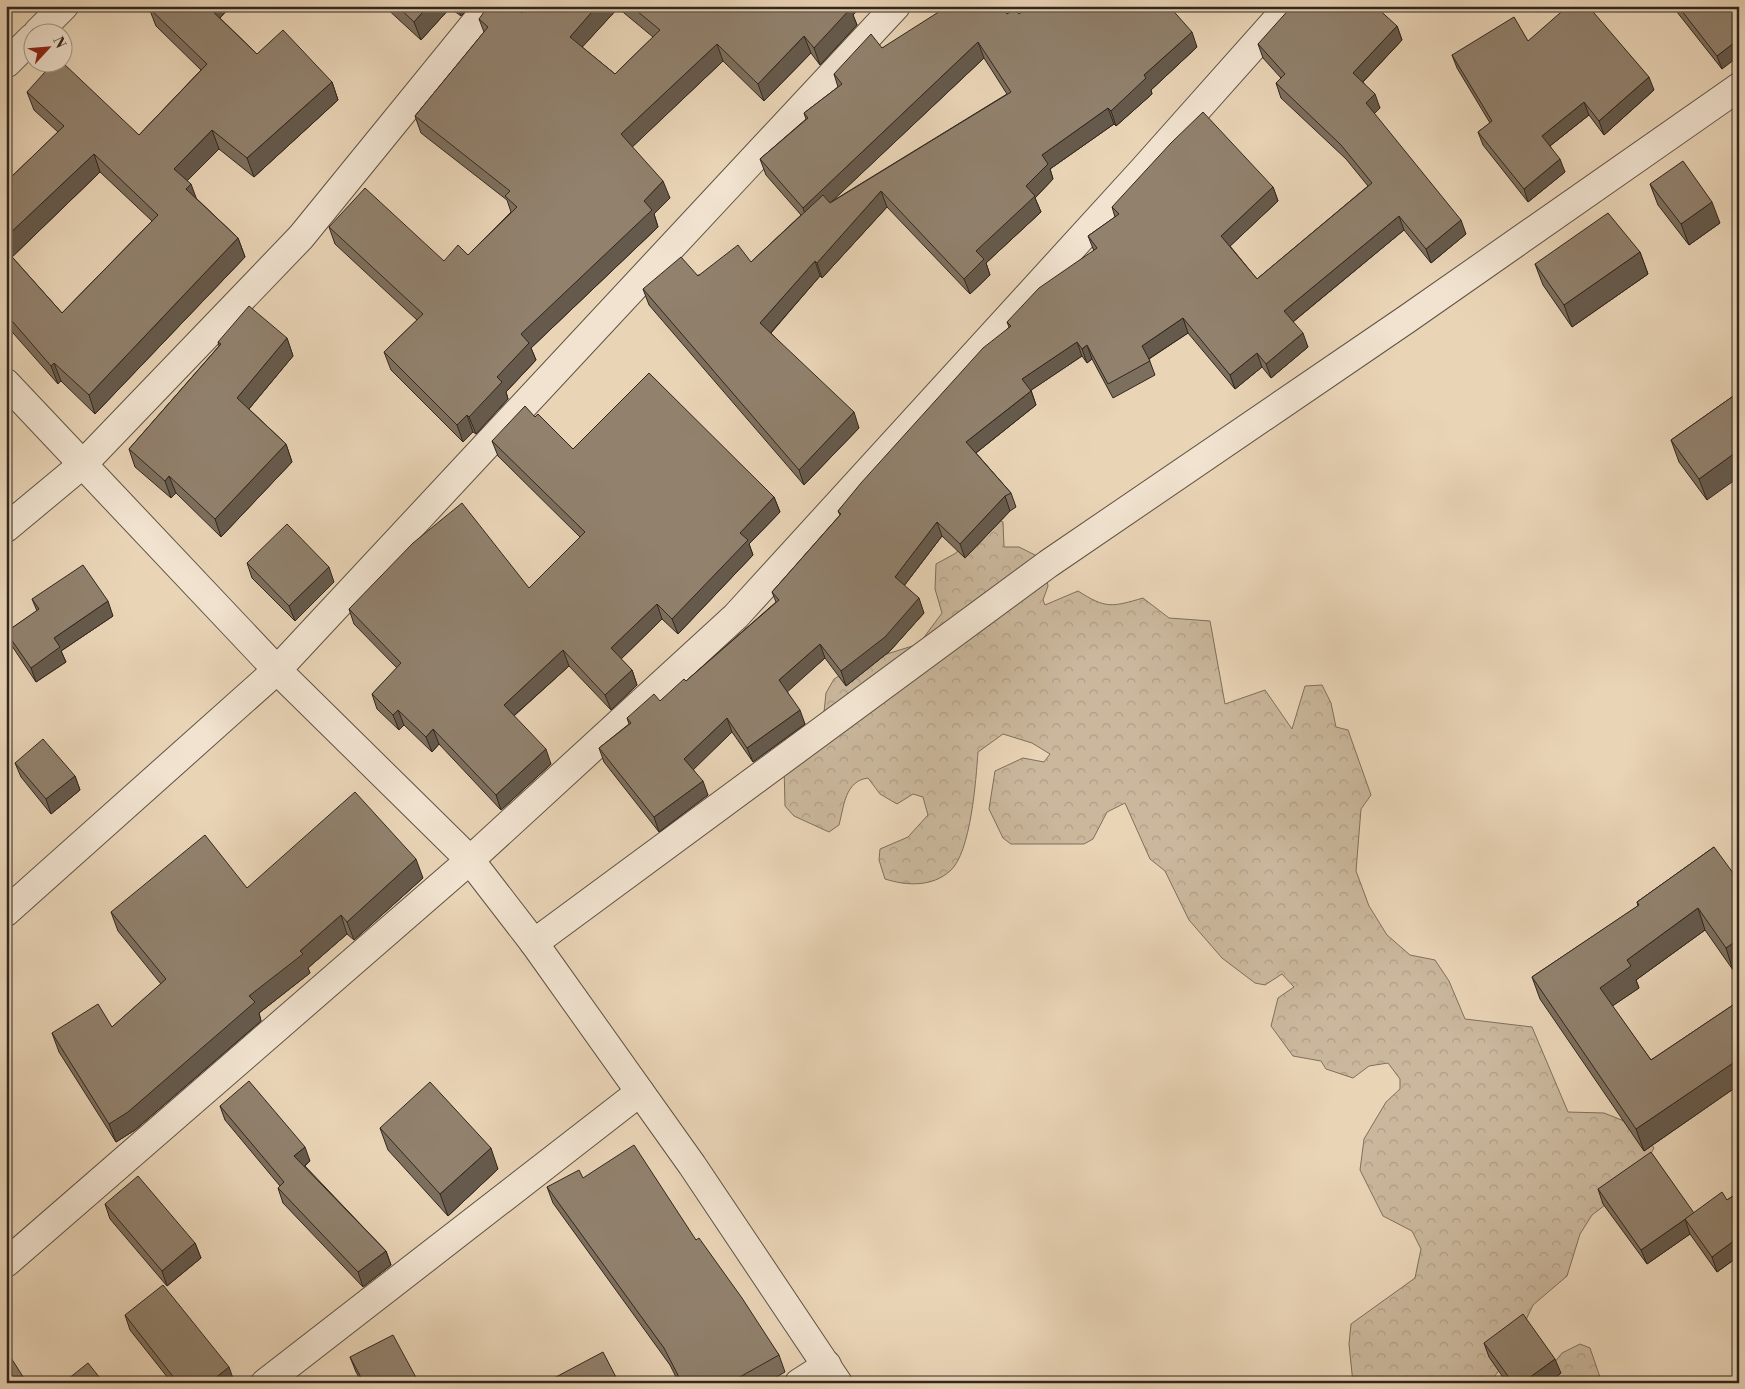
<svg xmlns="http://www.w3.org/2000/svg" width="1745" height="1389" font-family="'Libre Bodoni',serif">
	<defs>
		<pattern id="forest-crowns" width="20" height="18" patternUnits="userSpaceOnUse" patternTransform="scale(1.25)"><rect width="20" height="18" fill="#cab79c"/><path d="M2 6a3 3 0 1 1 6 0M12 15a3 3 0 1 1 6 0" fill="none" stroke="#ae9d86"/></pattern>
	</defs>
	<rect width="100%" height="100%" fill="#e9d4b6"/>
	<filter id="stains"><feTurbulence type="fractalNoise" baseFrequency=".004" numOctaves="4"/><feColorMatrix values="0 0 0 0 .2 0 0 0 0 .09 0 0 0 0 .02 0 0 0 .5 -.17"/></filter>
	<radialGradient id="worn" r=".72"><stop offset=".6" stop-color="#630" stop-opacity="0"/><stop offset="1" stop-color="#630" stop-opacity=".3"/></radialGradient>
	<g fill="url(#forest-crowns)" stroke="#7e6f5d">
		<path d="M 995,518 L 1003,522 L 1004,547 L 1019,547 L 1043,559 L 1048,586 L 1043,600 L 1045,605 L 1078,591 C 1106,609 1112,607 1143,598 L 1169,618 L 1210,621 L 1225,704 L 1265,690 L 1292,729 L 1305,686 L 1322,685 L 1331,703 L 1336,727 L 1348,730 L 1371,795 L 1361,809 L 1356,871 L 1369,906 L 1387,935 L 1410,955 L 1435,960 L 1449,981 L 1465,1019 L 1532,1027 L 1568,1112 L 1604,1113 L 1642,1128 L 1654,1148 L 1635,1182 L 1592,1215 L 1580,1234 L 1567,1276 L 1533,1305 L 1506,1362 L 1493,1378 L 1495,1383 L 1353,1383 L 1349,1344 L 1351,1324 L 1415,1278 L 1421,1249 L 1412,1231 L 1383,1216 L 1360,1170 L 1364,1139 L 1386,1102 L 1400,1089 L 1400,1079 L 1388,1063 L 1369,1066 L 1353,1078 L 1326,1069 L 1321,1061 L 1293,1056 L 1271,1026 L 1278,998 L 1294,987 L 1282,974 L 1265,985 L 1255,983 L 1222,958 L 1189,920 L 1165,871 L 1150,859 L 1125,803 L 1107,812 L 1093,839 L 1084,844 L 1011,844 L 1003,838 L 989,809 L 995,771 L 1023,758 L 1044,762 L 1050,754 L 1032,743 L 1003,734 L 978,752 C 976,779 971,853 950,871 C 932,887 907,886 885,879 L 879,860 L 880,849 L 908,837 L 928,815 L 923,797 L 913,794 L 897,804 L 880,794 L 868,778 C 845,781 844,806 839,825 L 829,832 L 794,816 L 785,806 L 784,765 L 822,731 L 826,693 L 834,679 L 864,661 L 919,644 L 942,613 L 935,589 L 936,564 L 956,553 L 980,519 Z"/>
		<path d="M 1580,1344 L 1590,1348 L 1602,1383 L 1538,1383 L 1562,1353 Z"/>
	</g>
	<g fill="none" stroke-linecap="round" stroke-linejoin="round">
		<g stroke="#5f5244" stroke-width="30">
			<g id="minor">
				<path d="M 38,32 L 64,6"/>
				<path d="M 7,63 L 32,38"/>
				<path d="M 6,383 L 277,670 L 470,860 L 534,943 L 692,1165 L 838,1383"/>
				<path d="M 6,528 L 83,464 L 301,237 L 489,6"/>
				<path d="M 6,912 L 277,670 L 896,6"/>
				<path d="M 534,943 L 1048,564 L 1407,319 L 1739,87"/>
				<path d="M 6,1263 L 470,860 L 736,616 L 1143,170 L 1289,6"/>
				<path d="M 265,1383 L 640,1092"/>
				<path d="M 799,1383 L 827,1365"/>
			</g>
		</g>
		<use href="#minor" stroke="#f1e3d0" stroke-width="28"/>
	</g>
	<g fill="#7d6f5e" stroke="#31271e" fill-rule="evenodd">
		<path d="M 151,6 L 231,6 L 220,18 L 257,54 L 332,82 L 338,100 L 254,177 L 219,149 L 187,181 L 196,198 L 238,238 L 245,257 L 95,414 L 61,381 L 58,384 L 6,325 L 6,182 L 58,132 L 34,110 L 27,92 L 139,135 L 201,70 L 156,26 L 149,8 ZM 100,172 L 152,221 L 62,313 L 12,257 Z"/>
		<path d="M 384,6 L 470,6 L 461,16 L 450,8 L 421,40 Z"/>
		<path d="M 528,6 L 861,6 L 853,15 L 857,25 L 820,65 L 811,53 L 764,101 L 723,61 L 632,147 L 670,198 L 654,214 L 658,227 L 531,348 L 536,360 L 506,392 L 508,399 L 476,434 L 473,432 L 463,442 L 391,370 L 384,352 L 417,320 L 335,244 L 329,227 L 444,261 L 468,255 L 511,212 L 507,200 L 421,133 L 415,116 L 484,32 L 479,19 L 522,13 ZM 618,8 L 653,37 L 615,74 L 582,47 Z"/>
		<path d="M 1675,6 L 1739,6 L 1722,69 L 1677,12 Z"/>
		<path d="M 1007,14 L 1019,14 L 1197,47 L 1151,90 L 1152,94 L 1116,126 L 1114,124 L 1050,169 L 1053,179 L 1035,198 L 1041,212 L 986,263 L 990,275 L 970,294 L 887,207 L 822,278 L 820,276 L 771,333 L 859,428 L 804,485 L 649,305 L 643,289 L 751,262 L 801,215 L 766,175 L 760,159 L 806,119 L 804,113 L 838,87 L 834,74 L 882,48 ZM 984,58 L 1007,94 L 831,202 Z"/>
		<path d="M 1397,26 L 1402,40 L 1363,82 L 1380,108 L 1374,114 L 1466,234 L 1431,263 L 1404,230 L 1293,322 L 1308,347 L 1271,378 L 1262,367 L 1235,389 L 1188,333 L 1149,359 L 1155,375 L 1113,398 L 1092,359 L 1087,363 L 1082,356 L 1031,390 L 1036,405 L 976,453 L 1011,493 L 1016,507 L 1010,511 L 965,558 L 942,536 L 904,586 L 924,613 L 890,651 L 846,686 L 825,658 L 787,691 L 805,724 L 753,762 L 732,732 L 693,769 L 708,795 L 659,832 L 604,762 L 599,748 L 629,724 L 627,718 L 660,701 L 686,681 L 776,602 L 772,592 L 840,515 L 838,511 L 1009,327 L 1007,322 L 1094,251 L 1088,236 L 1115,217 L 1112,207 L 1273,187 L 1278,201 L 1230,246 L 1257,279 L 1368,186 L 1346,159 L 1281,98 L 1276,83 L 1281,78 L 1263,58 L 1258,44 Z"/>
		<path d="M 1528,41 L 1654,90 L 1604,135 L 1589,115 L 1550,146 L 1565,172 L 1528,202 L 1483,145 L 1478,132 L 1490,123 L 1457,68 L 1452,55 Z"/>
		<path d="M 1650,184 L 1720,223 L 1689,245 L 1658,205 Z"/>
		<path d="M 1640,252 L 1648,274 L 1572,327 L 1543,285 L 1535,264 Z"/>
		<path d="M 287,338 L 293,356 L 249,409 L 286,444 L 292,462 L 221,537 L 176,493 L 171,498 L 135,467 L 129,449 L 219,346 L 218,342 Z"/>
		<path d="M 1739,392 L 1707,500 L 1679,462 L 1671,440 Z"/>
		<path d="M 535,417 L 573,449 L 774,497 L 780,512 L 749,544 L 753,555 L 678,634 L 662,619 L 621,659 L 632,670 L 637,685 L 611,710 L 569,666 L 514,716 L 551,764 L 501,810 L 439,744 L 432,752 L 404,725 L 399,730 L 377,709 L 372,694 L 397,668 L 354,624 L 349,609 L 529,588 L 580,537 L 498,456 L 492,441 Z"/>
		<path d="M 247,563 L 334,582 L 295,621 L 252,578 Z"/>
		<path d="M 32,599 L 113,616 L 61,651 L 66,662 L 36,682 L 12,646 L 6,632 L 37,611 Z"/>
		<path d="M 15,763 L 75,776 L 80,790 L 51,814 L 21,777 Z"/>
		<path d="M 1714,847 L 1733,970 L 1705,930 L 1636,980 L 1639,988 L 1612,1006 L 1651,1060 L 1739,1001 L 1739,1085 L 1644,1151 L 1540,999 L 1532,977 L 1638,906 L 1637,902 Z"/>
		<path d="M 423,878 L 354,940 L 347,934 L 308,968 L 310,973 L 259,1013 L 261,1021 L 135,1130 L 116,1142 L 59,1052 L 52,1033 L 112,1027 L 161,984 L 118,931 L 111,912 L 247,888 Z"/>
		<path d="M 220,1106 L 310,1161 L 305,1166 L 386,1251 L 391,1265 L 363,1287 L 283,1203 L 278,1188 L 280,1186 L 225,1120 Z"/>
		<path d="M 380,1128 L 498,1169 L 448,1216 L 388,1150 Z"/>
		<path d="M 583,1178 L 696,1240 L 779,1355 L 785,1372 L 766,1383 L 679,1383 L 670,1365 L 553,1203 L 547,1187 Z"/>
		<path d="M 1598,1189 L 1694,1213 L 1727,1200 L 1739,1192 L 1739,1256 L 1717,1272 L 1690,1234 L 1647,1264 L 1603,1204 Z"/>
		<path d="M 105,1204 L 195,1243 L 201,1258 L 167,1286 L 110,1219 Z"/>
		<path d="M 125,1315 L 234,1381 L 232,1383 L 172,1383 L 130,1330 Z"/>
		<path d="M 1484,1343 L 1561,1373 L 1548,1383 L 1507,1383 L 1489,1357 Z"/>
		<path d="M 350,1357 L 419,1383 L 362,1383 L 356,1372 Z"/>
	</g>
	<g fill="#665a4c" stroke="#31271e">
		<path d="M 6,6 L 15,6 L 6,14 Z"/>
		<path d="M 207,6 L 231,6 L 214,24 Z"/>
		<path d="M 428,6 L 450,6 L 450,8 L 421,40 L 414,22 Z"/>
		<path d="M 457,6 L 470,6 L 461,16 Z"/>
		<path d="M 597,6 L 617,6 L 618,8 L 576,54 L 570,37 Z"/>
		<path d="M 846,6 L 861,6 L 853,15 L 857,25 L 820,65 L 814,48 Z"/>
		<path d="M 1397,26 L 1402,40 L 1358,87 L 1353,73 Z"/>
		<path d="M 1192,32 L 1197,47 L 1151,90 L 1152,94 L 1116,126 L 1111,111 L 1144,75 Z"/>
		<path d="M 804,36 L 811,53 L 764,101 L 758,84 Z"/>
		<path d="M 1739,39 L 1739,56 L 1722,69 L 1717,56 Z"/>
		<path d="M 978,42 L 984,58 L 808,224 L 803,208 Z"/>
		<path d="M 717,44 L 723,61 L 627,152 L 621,134 Z"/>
		<path d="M 1649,77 L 1654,90 L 1604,135 L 1599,121 Z"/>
		<path d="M 332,82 L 338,100 L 254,177 L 247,158 Z"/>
		<path d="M 1375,94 L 1380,108 L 1371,117 L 1366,103 Z"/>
		<path d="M 1584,102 L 1589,115 L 1546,149 L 1542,136 Z"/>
		<path d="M 1108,108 L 1114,124 L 1050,169 L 1053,179 L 1035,198 L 1041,212 L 986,263 L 990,275 L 970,294 L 964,279 L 976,251 L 1026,186 L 1042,155 Z"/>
		<path d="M 212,130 L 219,149 L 181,187 L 174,169 Z"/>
		<path d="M 94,154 L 100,172 L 7,262 L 6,260 L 6,237 Z"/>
		<path d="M 1560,159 L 1565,172 L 1528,202 L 1524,189 Z"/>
		<path d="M 663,181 L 670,198 L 654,214 L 658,227 L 531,348 L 536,360 L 506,392 L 508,399 L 476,434 L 469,417 L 497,377 L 521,334 L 644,201 Z"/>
		<path d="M 191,184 L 198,203 L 186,189 Z"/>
		<path d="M 1273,187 L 1278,201 L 1226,250 L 1221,236 Z"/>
		<path d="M 881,191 L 887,207 L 822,278 L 817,263 Z"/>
		<path d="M 1712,202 L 1720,223 L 1689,245 L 1681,224 Z"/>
		<path d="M 1399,216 L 1404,230 L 1289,325 L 1284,311 Z"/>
		<path d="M 1461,220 L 1466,234 L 1431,263 L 1426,249 Z"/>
		<path d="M 238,238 L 245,257 L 95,414 L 89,395 Z"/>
		<path d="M 1640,252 L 1648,274 L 1572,327 L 1564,305 Z"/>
		<path d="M 815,261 L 820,276 L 766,338 L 760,323 Z"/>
		<path d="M 1183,318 L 1188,333 L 1147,360 L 1142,346 Z"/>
		<path d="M 1303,333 L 1308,347 L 1271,378 L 1266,364 Z"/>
		<path d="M 287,338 L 293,356 L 243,416 L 237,398 Z"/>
		<path d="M 1077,342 L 1082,356 L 1027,393 L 1022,379 Z"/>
		<path d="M 1087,345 L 1092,359 L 1087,363 L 1082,349 Z"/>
		<path d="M 1257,353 L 1262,367 L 1235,389 L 1230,375 Z"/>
		<path d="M 54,363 L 61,381 L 58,384 L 51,366 Z"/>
		<path d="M 1031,391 L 1036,405 L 972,456 L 966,442 Z"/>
		<path d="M 854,412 L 859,428 L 804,485 L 799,470 Z"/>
		<path d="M 467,415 L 473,432 L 463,442 L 457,425 Z"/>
		<path d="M 286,444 L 292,462 L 221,537 L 215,519 Z"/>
		<path d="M 1739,450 L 1739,477 L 1707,500 L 1699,479 Z"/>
		<path d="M 169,476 L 176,493 L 171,498 L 165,481 Z"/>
		<path d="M 1005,496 L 1010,511 L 965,558 L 960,544 Z"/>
		<path d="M 774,497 L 780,512 L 749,544 L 753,555 L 678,634 L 672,619 L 740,533 Z"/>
		<path d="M 937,522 L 942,536 L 900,591 L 895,577 Z"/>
		<path d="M 329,567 L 334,582 L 295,621 L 289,606 Z"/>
		<path d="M 919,598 L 924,613 L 890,651 L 846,686 L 841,671 Z"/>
		<path d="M 108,601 L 113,616 L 61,651 L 66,662 L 36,682 L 31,668 L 54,638 Z"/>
		<path d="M 657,604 L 662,619 L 617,663 L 611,648 Z"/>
		<path d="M 820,644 L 825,658 L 785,694 L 779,680 Z"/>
		<path d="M 563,650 L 569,666 L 509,720 L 504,705 Z"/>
		<path d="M 632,670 L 637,685 L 611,710 L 605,695 Z"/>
		<path d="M 398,710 L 404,725 L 399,730 L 393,715 Z"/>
		<path d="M 800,710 L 805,724 L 753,762 L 747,748 Z"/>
		<path d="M 727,718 L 732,732 L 690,773 L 684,759 Z"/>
		<path d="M 433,729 L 439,744 L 432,752 L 426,737 Z"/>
		<path d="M 546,749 L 551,764 L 501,810 L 496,795 Z"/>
		<path d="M 6,769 L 9,775 L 6,777 Z"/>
		<path d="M 75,776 L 80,790 L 51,814 L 46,799 Z"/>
		<path d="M 703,781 L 708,795 L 659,832 L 654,817 Z"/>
		<path d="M 416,859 L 423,878 L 354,940 L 347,922 Z"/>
		<path d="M 1698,908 L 1705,930 L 1636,980 L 1639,988 L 1608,1009 L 1600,988 L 1627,960 Z"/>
		<path d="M 341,915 L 347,934 L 308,968 L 310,973 L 259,1013 L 261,1021 L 135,1130 L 116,1142 L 109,1124 L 249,996 Z"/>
		<path d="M 1739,939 L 1739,966 L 1733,970 L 1726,948 Z"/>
		<path d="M 1739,1059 L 1739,1085 L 1644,1151 L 1636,1129 Z"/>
		<path d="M 305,1147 L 310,1161 L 300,1170 L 294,1156 Z"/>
		<path d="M 491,1148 L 498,1169 L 448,1216 L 440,1194 Z"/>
		<path d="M 1694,1213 L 1685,1219 L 1690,1234 L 1647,1264 L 1641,1250 Z"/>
		<path d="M 1739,1237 L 1739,1256 L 1717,1272 L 1712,1257 Z"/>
		<path d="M 195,1243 L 201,1258 L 167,1286 L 162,1271 Z"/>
		<path d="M 386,1251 L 391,1265 L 363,1287 L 358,1272 Z"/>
		<path d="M 1555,1359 L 1561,1373 L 1548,1383 L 1522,1383 Z"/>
		<path d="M 229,1367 L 234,1381 L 232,1383 L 209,1383 Z"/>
	</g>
	<g fill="#91816d" stroke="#31271e">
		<path d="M 151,6 L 207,6 L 257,54 L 283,30 L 332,82 L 247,158 L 212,130 L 174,169 L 191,184 L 186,189 L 238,238 L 89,395 L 54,363 L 51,366 L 6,314 L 6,250 L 62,313 L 158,215 L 94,154 L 6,237 L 6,182 L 64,126 L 27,92 L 54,62 L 62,62 L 139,135 L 207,64 L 149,8 Z"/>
		<path d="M 397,6 L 428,6 L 414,22 Z"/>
		<path d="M 488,6 L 514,6 L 522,13 L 528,6 L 597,6 L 570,37 L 615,74 L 660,30 L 631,6 L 849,6 L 851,8 L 814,48 L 804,36 L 758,84 L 717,44 L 621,134 L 663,181 L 644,201 L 652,210 L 521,334 L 529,343 L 497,377 L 502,382 L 469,417 L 467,415 L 457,425 L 384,352 L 423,314 L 329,227 L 365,188 L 444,261 L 458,245 L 468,255 L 517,207 L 505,196 L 510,191 L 415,116 L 488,27 L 479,19 Z"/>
		<path d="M 948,6 L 1002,6 L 1007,14 L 1015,9 L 1019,14 L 1029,6 L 1169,6 L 1192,32 L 1144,75 L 1146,78 L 1111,111 L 1108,108 L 1042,155 L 1048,164 L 1026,186 L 1035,196 L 976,251 L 984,259 L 964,279 L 881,191 L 817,263 L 815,261 L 760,323 L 854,412 L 799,470 L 643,289 L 681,257 L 698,276 L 738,245 L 751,262 L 823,195 L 830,203 L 1011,92 L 978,42 L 803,208 L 760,159 L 808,118 L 804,113 L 842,84 L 834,74 L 871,34 L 882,48 Z"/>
		<path d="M 1292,6 L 1375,6 L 1397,26 L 1353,73 L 1375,94 L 1366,103 L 1461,220 L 1426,249 L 1399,216 L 1284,311 L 1303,333 L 1266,364 L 1257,353 L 1230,375 L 1183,318 L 1142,346 L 1150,361 L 1108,384 L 1087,345 L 1082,349 L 1077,342 L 1022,379 L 1031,391 L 966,442 L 1011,493 L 1005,496 L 960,544 L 937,522 L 895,577 L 919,598 L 885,637 L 841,671 L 820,644 L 779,680 L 800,710 L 747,748 L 727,718 L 684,759 L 703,781 L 654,817 L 599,748 L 631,723 L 627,718 L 654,694 L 660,701 L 684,679 L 686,681 L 779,600 L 772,592 L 841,514 L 838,511 L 861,483 L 983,348 L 1011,326 L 1007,322 L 1039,288 L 1097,248 L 1088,236 L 1119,214 L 1112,207 L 1171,143 L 1203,112 L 1273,187 L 1221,236 L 1257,279 L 1372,183 L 1341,145 L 1276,83 L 1285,74 L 1258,44 Z"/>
		<path d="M 1568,6 L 1588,6 L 1649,77 L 1599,121 L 1584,102 L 1542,136 L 1560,159 L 1524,189 L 1478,132 L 1492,121 L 1452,55 L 1514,17 L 1528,41 Z"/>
		<path d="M 1678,6 L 1739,6 L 1739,39 L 1717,56 Z"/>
		<path d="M 1683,161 L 1712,202 L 1681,224 L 1650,184 Z"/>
		<path d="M 1608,213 L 1640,252 L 1564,305 L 1535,264 Z"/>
		<path d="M 249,306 L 287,338 L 237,398 L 286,444 L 215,519 L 169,476 L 165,481 L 129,449 L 221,344 L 218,342 Z"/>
		<path d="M 649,373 L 774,497 L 740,533 L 748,540 L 672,619 L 657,604 L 611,648 L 632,670 L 605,695 L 563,650 L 504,705 L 546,749 L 496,795 L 433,729 L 426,737 L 398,710 L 393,715 L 372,694 L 401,663 L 349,609 L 413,543 L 462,503 L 529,588 L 585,532 L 492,441 L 525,406 L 535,417 L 538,414 L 573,449 Z"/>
		<path d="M 1739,392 L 1739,450 L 1699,479 L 1671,440 Z"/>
		<path d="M 287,524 L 329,567 L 289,606 L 247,563 Z"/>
		<path d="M 83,565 L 108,601 L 54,638 L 60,647 L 31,668 L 6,632 L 39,609 L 32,599 Z"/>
		<path d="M 43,739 L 75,776 L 46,799 L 15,763 Z"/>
		<path d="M 355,792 L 416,859 L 347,922 L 341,915 L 300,951 L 303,954 L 249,996 L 255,1002 L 128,1112 L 109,1124 L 52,1033 L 98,1004 L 112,1027 L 166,979 L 111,912 L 205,835 L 247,888 Z"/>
		<path d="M 1714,847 L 1739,881 L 1739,939 L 1726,948 L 1698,908 L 1627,960 L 1631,966 L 1600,988 L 1651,1060 L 1739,1001 L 1739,1059 L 1636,1129 L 1532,977 L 1639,905 L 1637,902 Z"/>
		<path d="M 249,1081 L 305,1147 L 294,1156 L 386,1251 L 358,1272 L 278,1188 L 284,1182 L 220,1106 Z"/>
		<path d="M 430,1082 L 491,1148 L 440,1194 L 380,1128 Z"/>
		<path d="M 634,1145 L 696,1240 L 699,1238 L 742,1298 L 779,1355 L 729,1383 L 682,1383 L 664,1348 L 547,1187 L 579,1170 L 583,1178 Z"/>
		<path d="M 1651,1152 L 1694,1213 L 1641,1250 L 1598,1189 Z"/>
		<path d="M 138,1176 L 195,1243 L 162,1271 L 105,1204 Z"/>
		<path d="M 1722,1192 L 1727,1200 L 1739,1192 L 1739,1237 L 1712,1257 L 1685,1219 Z"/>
		<path d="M 163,1285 L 229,1367 L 209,1383 L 178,1383 L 125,1315 Z"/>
		<path d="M 1523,1314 L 1555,1359 L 1522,1383 L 1513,1383 L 1484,1343 Z"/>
		<path d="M 393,1335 L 419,1383 L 364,1383 L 350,1357 Z"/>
		<path d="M 6,1350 L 27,1383 L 6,1383 Z"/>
		<path d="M 603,1352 L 619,1383 L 556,1383 L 554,1378 Z"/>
		<path d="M 88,1363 L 104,1383 L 63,1383 Z"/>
	</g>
	<rect width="1745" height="1389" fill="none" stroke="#e9d4b6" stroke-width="25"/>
	<rect x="8" y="8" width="1730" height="1374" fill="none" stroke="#31271e" stroke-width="2.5"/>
	<rect x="12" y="12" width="1720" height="1364" fill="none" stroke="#31271e"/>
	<g transform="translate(48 48) rotate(64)"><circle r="24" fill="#f1e3d0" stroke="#a49889"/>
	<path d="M0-4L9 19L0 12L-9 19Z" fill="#8f2418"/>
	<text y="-8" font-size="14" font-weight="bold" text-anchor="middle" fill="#31271e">N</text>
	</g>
	<rect width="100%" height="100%" filter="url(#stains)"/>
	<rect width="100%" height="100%" fill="url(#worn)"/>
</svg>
